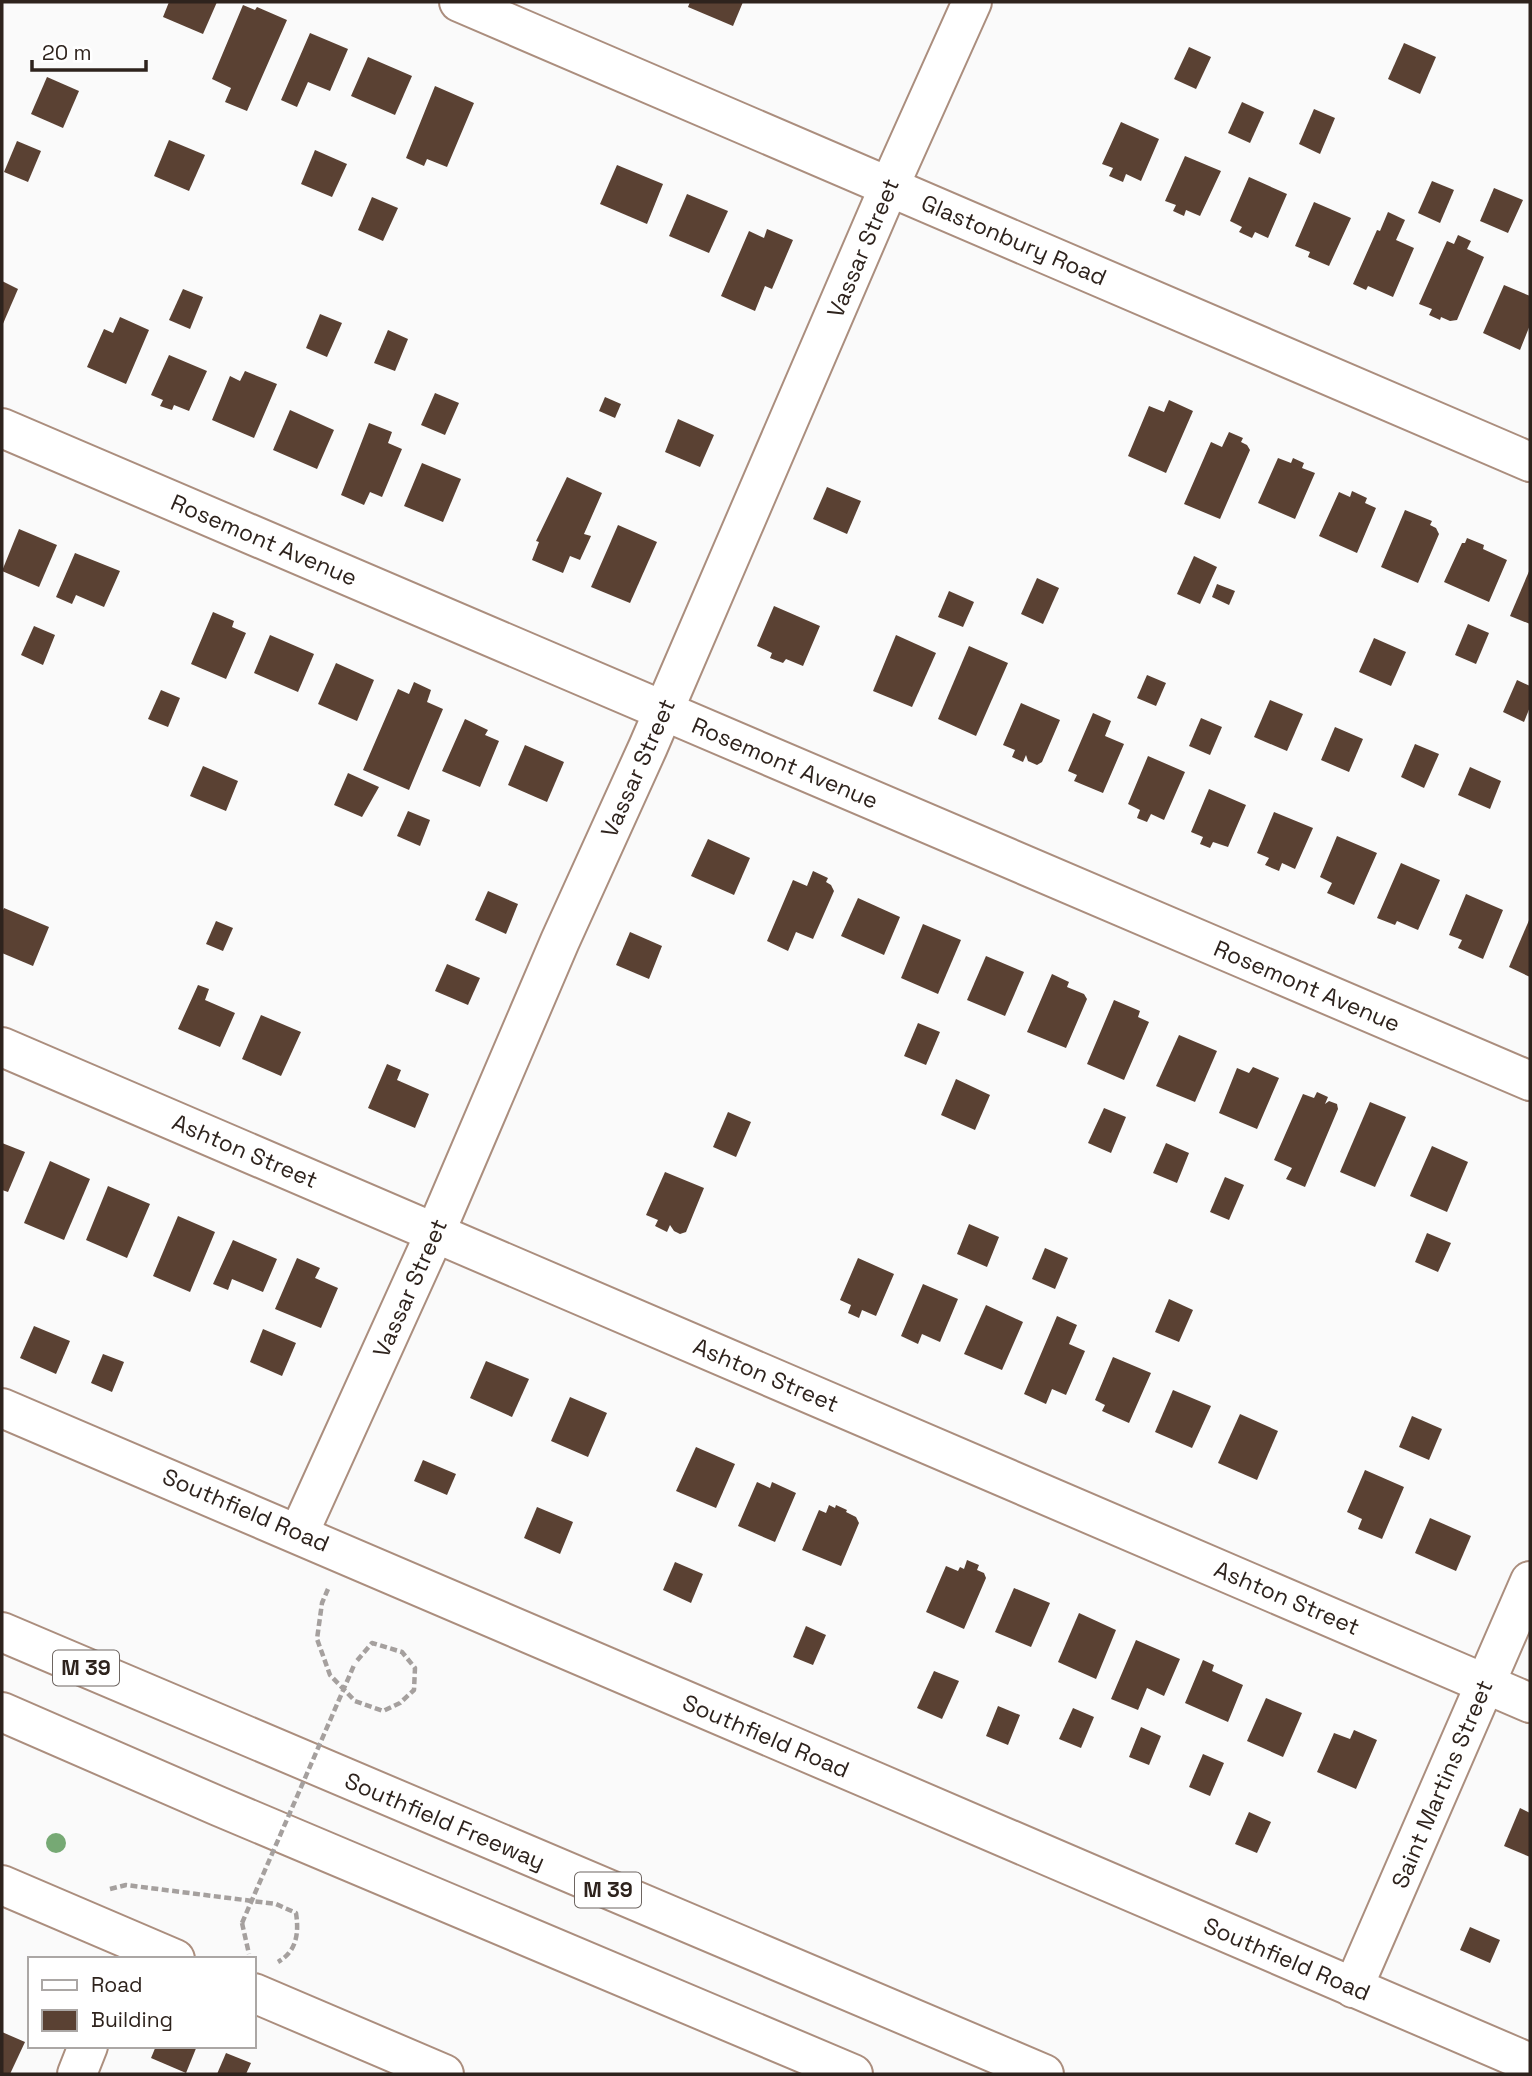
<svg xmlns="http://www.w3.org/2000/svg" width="1532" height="2076" font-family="'Space Grotesk',sans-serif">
	<rect width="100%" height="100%" fill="#fafafa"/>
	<g fill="#5a4133">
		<path d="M 169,2 L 217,2 L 203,34 L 163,17 Z"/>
		<path d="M 690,2 L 743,2 L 733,26 L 688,7 Z"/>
		<path d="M 243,5 L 255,10 L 257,7 L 287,20 L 247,111 L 225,102 L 231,88 L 212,79 Z"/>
		<path d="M 310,33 L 348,49 L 330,91 L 308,82 L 297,107 L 281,100 Z"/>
		<path d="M 1404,43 L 1436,57 L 1420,94 L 1388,79 Z"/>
		<path d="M 1189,47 L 1211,57 L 1196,89 L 1174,79 Z"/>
		<path d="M 368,57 L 412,76 L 395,115 L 351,96 Z"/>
		<path d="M 47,77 L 79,91 L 63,128 L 31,114 Z"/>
		<path d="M 435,86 L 474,103 L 447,167 L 427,159 L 424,166 L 406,158 Z"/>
		<path d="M 1242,102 L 1264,112 L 1250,143 L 1228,133 Z"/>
		<path d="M 1314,109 L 1335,118 L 1320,154 L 1299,144 Z"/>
		<path d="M 1121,122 L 1159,139 L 1141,181 L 1126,174 L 1123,182 L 1109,176 L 1113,168 L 1102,164 Z"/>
		<path d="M 169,140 L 205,155 L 189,191 L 154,176 Z"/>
		<path d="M 17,141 L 41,151 L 28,182 L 4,172 Z"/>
		<path d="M 315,150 L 347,164 L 332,197 L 301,184 Z"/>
		<path d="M 1185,156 L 1221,171 L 1200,216 L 1186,210 L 1184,216 L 1173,211 L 1176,205 L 1165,201 Z"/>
		<path d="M 617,165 L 663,184 L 647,224 L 600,204 Z"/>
		<path d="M 1249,177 L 1287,194 L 1268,238 L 1255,232 L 1252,238 L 1239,232 L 1242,227 L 1230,221 Z"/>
		<path d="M 1432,181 L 1454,190 L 1440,223 L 1418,213 Z"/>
		<path d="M 1494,188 L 1523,200 L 1508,233 L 1480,221 Z"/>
		<path d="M 687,194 L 728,211 L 709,253 L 669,236 Z"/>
		<path d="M 372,197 L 398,208 L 383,241 L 358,230 Z"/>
		<path d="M 1314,202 L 1351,218 L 1329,266 L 1308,257 L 1310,252 L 1295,246 Z"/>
		<path d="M 1388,212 L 1405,220 L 1396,240 L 1414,248 L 1393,297 L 1368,286 L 1366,290 L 1353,284 L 1377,230 L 1380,231 Z"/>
		<path d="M 767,229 L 793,240 L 772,289 L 765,286 L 755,311 L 721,296 L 749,231 L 764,238 Z"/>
		<path d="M 1458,235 L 1471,241 L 1467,249 L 1484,257 L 1457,320 L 1450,321 L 1441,317 L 1440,320 L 1429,315 L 1432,309 L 1419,304 L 1447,241 L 1454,244 Z"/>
		<path d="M 2,281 L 18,289 L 2,326 Z"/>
		<path d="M 1504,285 L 1530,296 L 1530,325 L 1520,350 L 1483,333 Z"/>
		<path d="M 183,289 L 203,297 L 190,329 L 169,320 Z"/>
		<path d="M 320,314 L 342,323 L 327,357 L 306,348 Z"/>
		<path d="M 120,317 L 149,330 L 126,384 L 87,367 L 104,329 L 113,333 Z"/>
		<path d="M 388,330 L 408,339 L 395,371 L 374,363 Z"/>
		<path d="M 169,355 L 207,371 L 189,411 L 174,405 L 172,410 L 160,406 L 163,400 L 151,395 Z"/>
		<path d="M 245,371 L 277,384 L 254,438 L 212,420 L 230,376 L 240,381 Z"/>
		<path d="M 435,393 L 459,403 L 445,435 L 421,425 Z"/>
		<path d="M 605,397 L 621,404 L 615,418 L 599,411 Z"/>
		<path d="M 1169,400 L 1193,411 L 1166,473 L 1128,456 L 1149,406 L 1164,412 Z"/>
		<path d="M 290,410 L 334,430 L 317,469 L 273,450 Z"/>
		<path d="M 678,419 L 714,435 L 700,467 L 665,452 Z"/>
		<path d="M 369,423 L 392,432 L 388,443 L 402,449 L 382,497 L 370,492 L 364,505 L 341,495 Z"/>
		<path d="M 1229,432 L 1243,438 L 1241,442 L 1247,445 L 1250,450 L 1220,519 L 1184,504 L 1211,442 L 1222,447 Z"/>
		<path d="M 1278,458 L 1291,463 L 1293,458 L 1304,463 L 1302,468 L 1315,473 L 1295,519 L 1258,503 Z"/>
		<path d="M 422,463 L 461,479 L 443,522 L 404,506 Z"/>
		<path d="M 567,477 L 602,493 L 584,534 L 591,536 L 580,560 L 570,556 L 563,573 L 532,560 L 539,542 L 536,541 Z"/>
		<path d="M 827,487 L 861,501 L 847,534 L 813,519 Z"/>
		<path d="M 1352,491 L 1367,498 L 1365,503 L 1376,508 L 1357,553 L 1319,536 L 1339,492 L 1350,497 Z"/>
		<path d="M 1405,510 L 1432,521 L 1430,525 L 1436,528 L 1439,534 L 1418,583 L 1381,567 Z"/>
		<path d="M 618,525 L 657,542 L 630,603 L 591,587 Z"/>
		<path d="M 19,529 L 57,545 L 39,587 L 2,571 Z"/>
		<path d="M 1467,538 L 1484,545 L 1483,549 L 1507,560 L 1489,602 L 1444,582 L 1462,543 L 1465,543 Z"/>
		<path d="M 75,553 L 120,571 L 104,607 L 76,595 L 72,604 L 56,597 Z"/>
		<path d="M 1194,556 L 1217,567 L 1200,604 L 1177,594 Z"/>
		<path d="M 1530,569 L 1530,624 L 1510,616 Z"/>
		<path d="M 1037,578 L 1059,588 L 1043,624 L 1021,614 Z"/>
		<path d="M 1217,584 L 1235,591 L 1229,605 L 1212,597 Z"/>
		<path d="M 949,591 L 974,602 L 963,627 L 938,617 Z"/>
		<path d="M 774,606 L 820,626 L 803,666 L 786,659 L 783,663 L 770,658 L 772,653 L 757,646 Z"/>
		<path d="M 213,612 L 234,621 L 232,627 L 246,633 L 226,679 L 191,664 Z"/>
		<path d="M 1468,624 L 1489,633 L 1476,664 L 1455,655 Z"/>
		<path d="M 34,626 L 55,635 L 43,665 L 21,655 Z"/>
		<path d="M 270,635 L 314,654 L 298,692 L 254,673 Z"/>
		<path d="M 896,635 L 936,653 L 912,707 L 873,691 Z"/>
		<path d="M 1374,638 L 1406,652 L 1391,686 L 1359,672 Z"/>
		<path d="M 969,646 L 1008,663 L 976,736 L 938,719 Z"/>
		<path d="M 336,663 L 374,680 L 357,721 L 318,704 Z"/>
		<path d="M 1147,675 L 1166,683 L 1156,706 L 1137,698 Z"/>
		<path d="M 1517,680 L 1530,686 L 1530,707 L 1524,722 L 1503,712 Z"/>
		<path d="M 414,682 L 431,690 L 427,702 L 443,709 L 409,790 L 363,770 L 398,689 L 409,694 Z"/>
		<path d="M 161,690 L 180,698 L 168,727 L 148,719 Z"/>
		<path d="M 1270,700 L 1303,714 L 1287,751 L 1254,737 Z"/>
		<path d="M 1021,703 L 1060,720 L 1042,762 L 1037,765 L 1028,761 L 1026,755 L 1023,762 L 1012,757 L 1015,750 L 1003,745 Z"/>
		<path d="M 1093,713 L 1111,721 L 1105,736 L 1124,744 L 1103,793 L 1074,781 L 1077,775 L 1068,771 Z"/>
		<path d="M 1201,718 L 1222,727 L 1210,755 L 1189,746 Z"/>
		<path d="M 465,719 L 488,730 L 485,735 L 499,741 L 480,787 L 442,771 Z"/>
		<path d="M 1335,727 L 1363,739 L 1349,772 L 1321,760 Z"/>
		<path d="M 1415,744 L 1439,754 L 1424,788 L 1401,777 Z"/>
		<path d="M 525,745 L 564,762 L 547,802 L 508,785 Z"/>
		<path d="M 1148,756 L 1185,772 L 1164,820 L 1151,814 L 1147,822 L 1137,818 L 1140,810 L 1128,804 Z"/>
		<path d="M 203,766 L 238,781 L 226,811 L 190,796 Z"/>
		<path d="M 1470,767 L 1501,781 L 1490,809 L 1458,795 Z"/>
		<path d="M 348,773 L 379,787 L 362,817 L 334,805 Z"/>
		<path d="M 1209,789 L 1246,805 L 1228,847 L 1213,842 L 1210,848 L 1200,844 L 1203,837 L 1191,832 Z"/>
		<path d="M 408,811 L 430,820 L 420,846 L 397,836 Z"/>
		<path d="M 1274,812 L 1313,828 L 1295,869 L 1282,863 L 1279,871 L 1265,865 L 1269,858 L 1257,853 Z"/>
		<path d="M 1337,836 L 1377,853 L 1354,905 L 1327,893 L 1332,883 L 1320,877 Z"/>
		<path d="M 708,839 L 750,858 L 734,895 L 691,876 Z"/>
		<path d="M 1401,863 L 1440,880 L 1418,930 L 1397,921 L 1395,925 L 1377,918 Z"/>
		<path d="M 813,871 L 828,878 L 826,882 L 831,885 L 834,891 L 813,939 L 796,932 L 788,951 L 767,941 L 793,880 L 807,886 Z"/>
		<path d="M 488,891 L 518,904 L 506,934 L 475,920 Z"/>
		<path d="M 1466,894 L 1503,910 L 1483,959 L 1458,948 L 1462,940 L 1449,935 Z"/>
		<path d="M 858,898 L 900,917 L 884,955 L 841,936 Z"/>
		<path d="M 4,908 L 49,927 L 33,966 L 2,953 L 2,912 Z"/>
		<path d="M 1530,918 L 1530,977 L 1509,967 Z"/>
		<path d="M 216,921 L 233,928 L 223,951 L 206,944 Z"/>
		<path d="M 923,924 L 961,940 L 938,994 L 901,978 Z"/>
		<path d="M 630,932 L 662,946 L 649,979 L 616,965 Z"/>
		<path d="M 986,956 L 1024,972 L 1005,1016 L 967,1000 Z"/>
		<path d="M 447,964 L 480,978 L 468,1005 L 435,991 Z"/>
		<path d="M 1052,974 L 1069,982 L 1067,987 L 1084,994 L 1087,999 L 1066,1048 L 1027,1032 Z"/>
		<path d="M 198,985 L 209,989 L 205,1000 L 235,1013 L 220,1047 L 178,1029 Z"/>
		<path d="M 1114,1000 L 1140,1011 L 1138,1017 L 1149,1022 L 1124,1080 L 1087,1064 Z"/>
		<path d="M 261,1015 L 301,1032 L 281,1076 L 242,1059 Z"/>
		<path d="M 918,1023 L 940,1032 L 926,1065 L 904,1056 Z"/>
		<path d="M 1179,1035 L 1217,1051 L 1195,1102 L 1156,1086 Z"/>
		<path d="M 387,1064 L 401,1070 L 397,1080 L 429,1094 L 415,1128 L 368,1108 Z"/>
		<path d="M 1253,1067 L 1279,1078 L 1257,1129 L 1219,1113 L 1237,1068 L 1249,1073 Z"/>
		<path d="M 956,1079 L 990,1095 L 975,1130 L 941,1115 Z"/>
		<path d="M 1317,1092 L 1328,1097 L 1325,1104 L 1329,1101 L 1337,1104 L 1338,1109 L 1305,1187 L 1286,1179 L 1292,1168 L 1274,1160 L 1303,1094 L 1314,1098 Z"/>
		<path d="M 1370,1102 L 1406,1117 L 1375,1187 L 1340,1172 Z"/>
		<path d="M 1104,1108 L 1126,1117 L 1111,1153 L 1088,1143 Z"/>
		<path d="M 728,1112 L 751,1122 L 736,1157 L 713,1147 Z"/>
		<path d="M 2,1143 L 25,1152 L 8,1192 L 2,1190 Z"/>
		<path d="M 1166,1143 L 1189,1153 L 1177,1183 L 1153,1173 Z"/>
		<path d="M 1432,1146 L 1468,1162 L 1447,1212 L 1410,1196 Z"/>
		<path d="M 50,1161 L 90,1179 L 64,1240 L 24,1223 Z"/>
		<path d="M 665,1172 L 704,1188 L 686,1232 L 680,1234 L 674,1231 L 670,1225 L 667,1232 L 655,1226 L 658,1220 L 646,1215 Z"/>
		<path d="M 1225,1177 L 1244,1185 L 1229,1220 L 1210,1212 Z"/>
		<path d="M 108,1186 L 150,1204 L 127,1258 L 86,1240 Z"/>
		<path d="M 178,1216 L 215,1232 L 190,1292 L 153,1276 Z"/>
		<path d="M 969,1224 L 999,1237 L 987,1267 L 957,1254 Z"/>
		<path d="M 1427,1233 L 1451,1243 L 1438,1272 L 1415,1262 Z"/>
		<path d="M 233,1240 L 277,1259 L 263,1292 L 232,1279 L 228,1290 L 213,1284 Z"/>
		<path d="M 1045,1248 L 1068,1258 L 1055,1289 L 1032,1279 Z"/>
		<path d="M 297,1258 L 320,1268 L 315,1278 L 338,1288 L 321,1328 L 275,1309 Z"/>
		<path d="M 858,1258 L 894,1274 L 876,1316 L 862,1310 L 859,1318 L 848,1313 L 851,1305 L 840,1300 Z"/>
		<path d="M 923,1284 L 958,1299 L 940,1342 L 922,1334 L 918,1344 L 901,1336 Z"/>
		<path d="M 1169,1299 L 1193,1310 L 1179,1342 L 1155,1332 Z"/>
		<path d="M 986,1305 L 1023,1322 L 1002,1370 L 964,1354 Z"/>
		<path d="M 1057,1316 L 1077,1325 L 1069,1344 L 1085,1351 L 1066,1395 L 1052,1389 L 1046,1404 L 1024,1394 Z"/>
		<path d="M 34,1326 L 70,1341 L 56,1374 L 20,1358 Z"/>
		<path d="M 263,1329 L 296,1343 L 282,1376 L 250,1362 Z"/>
		<path d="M 103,1354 L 124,1362 L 112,1392 L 91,1383 Z"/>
		<path d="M 1113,1357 L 1151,1373 L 1129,1423 L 1102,1411 L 1105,1405 L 1095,1400 Z"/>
		<path d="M 486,1361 L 529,1379 L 512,1417 L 470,1398 Z"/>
		<path d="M 1173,1390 L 1211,1406 L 1192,1448 L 1155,1432 Z"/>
		<path d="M 570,1397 L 607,1413 L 588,1457 L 551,1441 Z"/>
		<path d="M 1240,1414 L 1278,1431 L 1257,1480 L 1218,1463 Z"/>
		<path d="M 1412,1416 L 1442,1429 L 1429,1460 L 1399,1447 Z"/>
		<path d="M 696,1447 L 735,1464 L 716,1508 L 676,1491 Z"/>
		<path d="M 423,1460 L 456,1474 L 447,1495 L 414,1481 Z"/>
		<path d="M 1365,1470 L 1404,1487 L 1382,1539 L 1358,1529 L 1362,1519 L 1347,1512 Z"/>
		<path d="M 757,1482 L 770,1488 L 772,1482 L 796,1493 L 775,1542 L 738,1526 Z"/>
		<path d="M 829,1505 L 835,1508 L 836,1505 L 847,1510 L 846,1512 L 856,1517 L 859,1523 L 841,1566 L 802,1550 L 819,1510 L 826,1513 Z"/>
		<path d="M 537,1507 L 573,1522 L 560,1554 L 524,1538 Z"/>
		<path d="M 1430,1518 L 1471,1536 L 1456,1571 L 1415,1553 Z"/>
		<path d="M 967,1560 L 979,1565 L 977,1570 L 984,1573 L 986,1578 L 964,1629 L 926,1612 L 946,1566 L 958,1571 L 960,1567 L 964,1569 Z"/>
		<path d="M 675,1562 L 703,1574 L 691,1603 L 663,1590 Z"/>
		<path d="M 1014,1588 L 1050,1603 L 1031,1647 L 995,1632 Z"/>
		<path d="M 1079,1613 L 1116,1630 L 1096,1679 L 1058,1662 Z"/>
		<path d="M 806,1626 L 826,1635 L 813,1665 L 793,1657 Z"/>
		<path d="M 1136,1640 L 1180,1659 L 1164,1696 L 1147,1688 L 1138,1710 L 1111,1699 Z"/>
		<path d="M 1203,1660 L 1214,1665 L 1212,1671 L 1243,1685 L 1228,1722 L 1185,1703 Z"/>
		<path d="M 934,1671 L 959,1681 L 942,1719 L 917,1708 Z"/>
		<path d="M 1266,1698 L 1302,1713 L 1283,1757 L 1247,1741 Z"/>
		<path d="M 998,1706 L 1020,1715 L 1008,1745 L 986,1736 Z"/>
		<path d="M 1073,1708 L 1094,1717 L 1081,1748 L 1059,1739 Z"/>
		<path d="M 1141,1727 L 1161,1736 L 1149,1765 L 1129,1757 Z"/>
		<path d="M 1354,1730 L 1377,1740 L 1356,1789 L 1317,1772 L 1334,1733 L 1350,1739 Z"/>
		<path d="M 1203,1754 L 1224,1763 L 1210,1796 L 1189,1787 Z"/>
		<path d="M 1520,1808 L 1530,1813 L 1530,1857 L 1504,1846 Z"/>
		<path d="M 1249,1812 L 1271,1822 L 1257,1853 L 1235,1844 Z"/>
		<path d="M 1470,1927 L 1500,1940 L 1490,1963 L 1460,1950 Z"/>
		<path d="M 2,2032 L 25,2042 L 10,2074 L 2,2074 Z"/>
		<path d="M 156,2046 L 197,2046 L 186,2073 L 151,2058 Z"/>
		<path d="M 226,2053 L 251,2063 L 246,2074 L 217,2074 Z"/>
	</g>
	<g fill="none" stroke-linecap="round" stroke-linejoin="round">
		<g stroke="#ab8e7e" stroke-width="42">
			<g id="street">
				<path d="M 459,2 L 1530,462"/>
				<path d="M 2,428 L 1530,1081"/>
				<path d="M 2,1047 L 1530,1703"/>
				<path d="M 299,1533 L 435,1233 L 560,941 L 648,747 L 889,187 L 972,2"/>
				<path d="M 1353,1988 L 1530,1581"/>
				<path d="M 77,2074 L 88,2046"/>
			</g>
		</g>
		<g stroke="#ab8e7e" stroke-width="42">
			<g id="secondary">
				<path d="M 2,1408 C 513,1623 1020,1846 1530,2063"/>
				<path d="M 2,1885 L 175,1959"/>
				<path d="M 254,1993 L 444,2074"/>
			</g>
		</g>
		<g stroke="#ab8e7e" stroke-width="42">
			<g id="highway">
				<path d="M 2,1632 L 1044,2074"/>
				<path d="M 2,1712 L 218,1806 L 853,2074"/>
			</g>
		</g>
		<g stroke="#a5a09e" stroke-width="4.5" stroke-dasharray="7 3.5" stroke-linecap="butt">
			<path d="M 328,1589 L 322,1603 L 317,1639 L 330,1675 L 355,1701 L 383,1711 L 400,1703 L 414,1690 L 415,1668 L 402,1652 L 372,1643 L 355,1663"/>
			<path d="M 110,1889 L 126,1885 L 276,1904 L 296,1913 C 299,1933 297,1951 278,1962"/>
			<path d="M 242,1923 L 249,1954"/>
		</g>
		<use href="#street" stroke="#fff" stroke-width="38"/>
		<use href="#secondary" stroke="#fff" stroke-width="38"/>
		<use href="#highway" stroke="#fff" stroke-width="38"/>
		<path stroke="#a5a09e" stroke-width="4.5" stroke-dasharray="7 3.5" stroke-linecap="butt" d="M 242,1923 L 355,1663"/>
	</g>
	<circle fill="#76a974" cx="56" cy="1843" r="10"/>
	<g text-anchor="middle" stroke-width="7" stroke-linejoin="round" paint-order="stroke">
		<g fill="#fff" stroke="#6d6561" stroke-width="2">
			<rect x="53" y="1650.5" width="66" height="35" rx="5"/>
			<rect x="575" y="1872.5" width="66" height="35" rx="5"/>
		</g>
		<g font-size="21" font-weight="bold" fill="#2e231d">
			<text x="86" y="1675">M 39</text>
			<text x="608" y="1897">M 39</text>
		</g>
		<g font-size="23" fill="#2e231d" stroke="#fff">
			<text transform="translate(1014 240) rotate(23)" y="8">Glastonbury Road</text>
			<text transform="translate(863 248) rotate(-67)" y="8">Vassar Street</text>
			<text transform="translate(264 540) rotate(23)" y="8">Rosemont Avenue</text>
			<text transform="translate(785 763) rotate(23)" y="8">Rosemont Avenue</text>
			<text transform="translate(638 768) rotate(-66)" y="8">Vassar Street</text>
			<text transform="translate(1307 986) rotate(23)" y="8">Rosemont Avenue</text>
			<text transform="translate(245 1151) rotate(23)" y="8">Ashton Street</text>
			<text transform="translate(410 1288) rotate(-66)" y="8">Vassar Street</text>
			<text transform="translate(766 1375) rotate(23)" y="8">Ashton Street</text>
			<text transform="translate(246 1510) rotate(23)" y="8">Southfield Road</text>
			<text transform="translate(1287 1598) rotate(23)" y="8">Ashton Street</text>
			<text transform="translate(766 1736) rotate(23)" y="8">Southfield Road</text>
			<text transform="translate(1442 1784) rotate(-67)" y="8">Saint Martins Street</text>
			<text transform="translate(445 1821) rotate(23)" y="8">Southfield Freeway</text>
			<text transform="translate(1287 1959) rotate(23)" y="8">Southfield Road</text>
		</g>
	</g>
	<rect width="1532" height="2076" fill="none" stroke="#2e231d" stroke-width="7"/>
	<rect x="28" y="1957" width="228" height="91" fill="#ffffff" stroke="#aba7a5" stroke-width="2"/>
	<rect x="42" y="1980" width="35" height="10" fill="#ffffff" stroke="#aba7a5" stroke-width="2"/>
	<text x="91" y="1992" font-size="21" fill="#2e231d">Road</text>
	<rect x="42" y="2010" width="35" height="21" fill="#5a4133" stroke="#aba7a5" stroke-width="2"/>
	<text x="91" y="2027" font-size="21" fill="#2e231d">Building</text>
	<path d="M32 60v10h114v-10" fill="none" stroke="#2e231d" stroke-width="3.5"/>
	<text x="42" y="60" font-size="21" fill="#2e231d" stroke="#ffffff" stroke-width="5" paint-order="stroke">20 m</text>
</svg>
